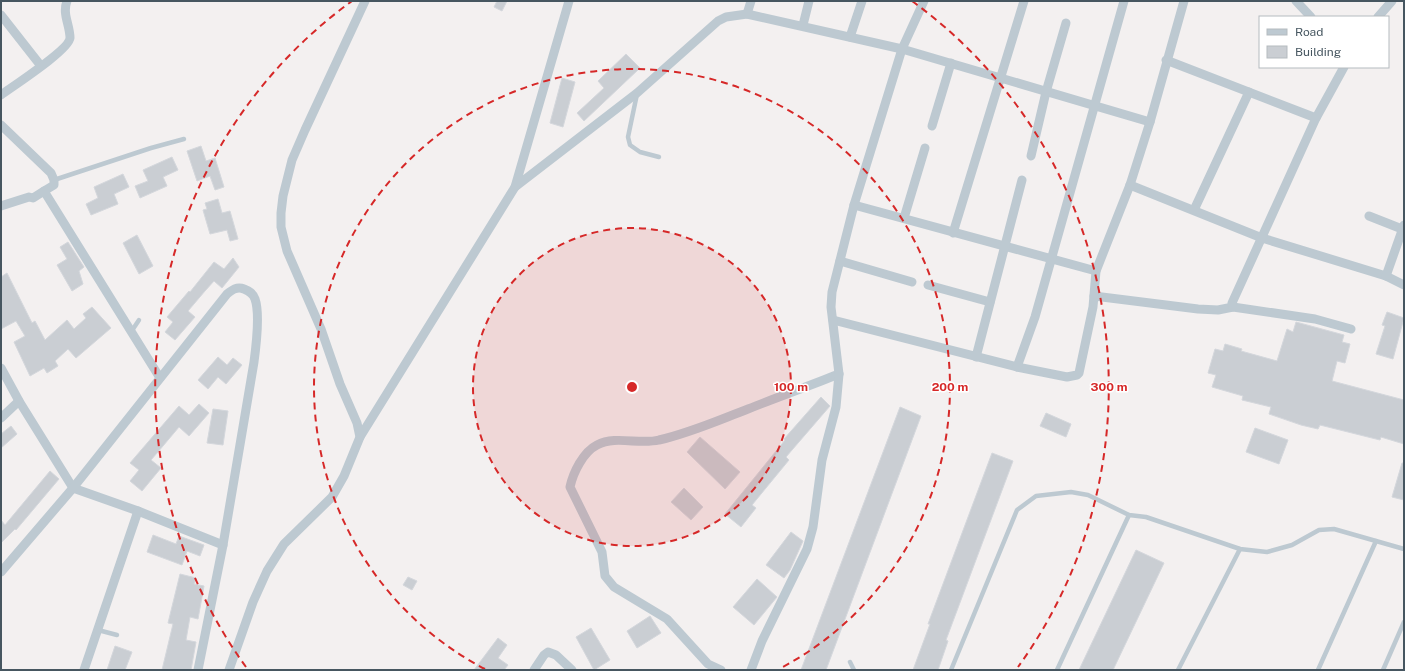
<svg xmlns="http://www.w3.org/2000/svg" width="1405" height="671" font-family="'Public Sans',sans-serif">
	<rect width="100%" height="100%" fill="#f3f0f0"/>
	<g fill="#caced3" stroke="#d4d7dc">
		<path d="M 497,1 L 507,1 L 502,11 L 494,7 Z"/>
		<path d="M 626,54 L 640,68 L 584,121 L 577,113 L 604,88 L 598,81 Z"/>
		<path d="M 562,78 L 575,82 L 563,127 L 550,123 Z"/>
		<path d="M 201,146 L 206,161 L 215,158 L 224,187 L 215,190 L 210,176 L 197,181 L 187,151 Z"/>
		<path d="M 172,157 L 178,170 L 163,177 L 167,186 L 140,198 L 135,186 L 148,181 L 143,170 Z"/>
		<path d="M 123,174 L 129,187 L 114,194 L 118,204 L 91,215 L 86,204 L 98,198 L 94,187 Z"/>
		<path d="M 218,199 L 222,213 L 230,211 L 238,239 L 230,241 L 227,230 L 210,234 L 203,210 L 207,209 L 205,203 Z"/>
		<path d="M 137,235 L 153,266 L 139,274 L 123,243 Z"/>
		<path d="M 68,242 L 84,267 L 79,271 L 83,284 L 72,291 L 57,265 L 67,259 L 60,247 Z"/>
		<path d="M 233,258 L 239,267 L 222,288 L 214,281 L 205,291 L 188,311 L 195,317 L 175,340 L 165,332 L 173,322 L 167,317 L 189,291 L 190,292 L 214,262 L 224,269 Z"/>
		<path d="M 7,273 L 32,323 L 35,321 L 45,340 L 67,320 L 74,329 L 86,318 L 83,314 L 92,307 L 111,328 L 76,358 L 68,349 L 55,361 L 58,366 L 47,373 L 44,368 L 30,376 L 14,342 L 25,336 L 16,321 L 1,329 L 1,277 Z"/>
		<path d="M 1387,312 L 1404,318 L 1393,359 L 1376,354 L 1385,326 L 1382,325 Z"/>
		<path d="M 1296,322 L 1344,335 L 1342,342 L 1350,344 L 1345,363 L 1337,361 L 1332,381 L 1404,400 L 1404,444 L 1381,437 L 1380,440 L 1320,425 L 1318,429 L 1301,425 L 1269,414 L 1271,407 L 1242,400 L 1243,396 L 1212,387 L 1216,375 L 1208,373 L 1215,349 L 1223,351 L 1225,344 L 1242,349 L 1241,351 L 1277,361 L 1287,329 L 1293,332 Z"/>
		<path d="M 218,357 L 227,365 L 233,358 L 242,365 L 226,384 L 218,377 L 208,389 L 198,380 Z"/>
		<path d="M 821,397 L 830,406 L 786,457 L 789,460 L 752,505 L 756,508 L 741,527 L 725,514 L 785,440 L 784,439 Z"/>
		<path d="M 199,404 L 209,413 L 189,436 L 179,427 L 163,446 L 151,460 L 161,468 L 142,491 L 130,481 L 139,470 L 130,463 L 179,406 L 189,415 Z"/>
		<path d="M 900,407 L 921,416 L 826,670 L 801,670 Z"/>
		<path d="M 213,409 L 228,411 L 223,445 L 207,443 Z"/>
		<path d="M 1046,413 L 1071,424 L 1066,437 L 1040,426 Z"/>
		<path d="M 11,426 L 17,434 L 1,448 L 1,434 Z"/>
		<path d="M 1255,428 L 1288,440 L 1279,464 L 1246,452 Z"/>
		<path d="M 700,437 L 740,472 L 725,489 L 687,452 Z"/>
		<path d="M 992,453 L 1013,461 L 946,640 L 948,641 L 938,670 L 913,670 L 930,624 L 928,624 Z"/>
		<path d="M 1402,463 L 1404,463 L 1404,500 L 1392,497 Z"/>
		<path d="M 50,471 L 59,479 L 16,530 L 15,529 L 1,543 L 1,520 L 5,525 Z"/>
		<path d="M 684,488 L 703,507 L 691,520 L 671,502 Z"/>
		<path d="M 791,532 L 803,541 L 790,570 L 784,578 L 766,565 Z"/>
		<path d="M 153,535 L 176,544 L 179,536 L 204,545 L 200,556 L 187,551 L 182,565 L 147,552 Z"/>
		<path d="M 1136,550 L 1164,563 L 1113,670 L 1079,670 Z"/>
		<path d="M 180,574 L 196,578 L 194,584 L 204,586 L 198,619 L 190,617 L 186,640 L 196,642 L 191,670 L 162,670 L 173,624 L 168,623 Z"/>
		<path d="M 408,577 L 417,581 L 412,590 L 403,585 Z"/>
		<path d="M 757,579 L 777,597 L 754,625 L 733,607 Z"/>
		<path d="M 650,616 L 661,633 L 637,648 L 627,631 Z"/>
		<path d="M 591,628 L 610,660 L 594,670 L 576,637 Z"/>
		<path d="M 498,638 L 507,645 L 498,658 L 508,665 L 504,670 L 474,670 Z"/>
		<path d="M 115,646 L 132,652 L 125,670 L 107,670 Z"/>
	</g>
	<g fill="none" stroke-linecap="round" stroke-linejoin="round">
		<g stroke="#bdc9d1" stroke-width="4.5">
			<path d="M 637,94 L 628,137 L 630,145 L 640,152 L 659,157"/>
			<path d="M 54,180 L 151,148 L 184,139"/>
			<path d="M 131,332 L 139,320"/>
			<path d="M 98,630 L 117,635"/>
			<path d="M 850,662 L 854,670"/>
			<path d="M 951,670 L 1017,510 L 1036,496 L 1071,492 L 1088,495 L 1129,515 L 1146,517 L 1240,549 L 1267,552 L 1292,545 L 1319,530 L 1334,529 L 1404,549"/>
			<path d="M 1057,670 L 1129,515"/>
			<path d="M 1178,670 L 1240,549"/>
			<path d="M 1318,670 L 1376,541"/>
			<path d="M 1383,670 L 1404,622"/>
		</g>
		<g stroke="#bdc9d1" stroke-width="9">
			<path d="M 1296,1 L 1311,17"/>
			<path d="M 747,14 L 751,1"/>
			<path d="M 1,15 L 41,66"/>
			<path d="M 1378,17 L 1392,1"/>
			<path d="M 803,25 L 809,1"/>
			<path d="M 850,37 L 862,1"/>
			<path d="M 1166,60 L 1316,118"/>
			<path d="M 1,95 C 13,86 69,50 70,38 C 70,25 62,14 67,1"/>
			<path d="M 1,125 L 51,173 L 54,180 L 54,185 L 44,191"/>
			<path d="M 932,126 L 951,63"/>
			<path d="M 1031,156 L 1046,92 L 1066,23"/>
			<path d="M 1130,185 L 1262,238 L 1386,276 L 1404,285"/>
			<path d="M 515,187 L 637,93 L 718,21 L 726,17 L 747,14 L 902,49 L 1150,122"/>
			<path d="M 854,205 L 1096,271"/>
			<path d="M 1,206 L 29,197 L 33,198 L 44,191 L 160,378"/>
			<path d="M 1194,210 L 1249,92"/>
			<path d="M 1369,216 L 1402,229"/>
			<path d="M 904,218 L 925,148"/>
			<path d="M 953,233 L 1024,1"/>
			<path d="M 840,261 L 912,282"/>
			<path d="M 1386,276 L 1404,225"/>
			<path d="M 928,285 L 990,302"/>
			<path d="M 1094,296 L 1198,309 L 1218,310 L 1233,307 L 1315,319 L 1351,329"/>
			<path d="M 1233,307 L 1232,303 L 1316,118 L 1344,67"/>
			<path d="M 833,320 L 1017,367 L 1067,377 L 1077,375 L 1079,373 L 1093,307 L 1096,271 L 1130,185 L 1150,122 L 1184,1"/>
			<path d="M 976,357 L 1022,180"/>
			<path d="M 1017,367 L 1035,317 L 1124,1"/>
			<path d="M 1,368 L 19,401 L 73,488 L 138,511 L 223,545"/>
			<path d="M 1,418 L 19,401"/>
			<path d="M 360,437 L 515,187 L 569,1"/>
			<path d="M 1,572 L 73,488 L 227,294 C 232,290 237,286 244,289 C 249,291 253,293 255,299 C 260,313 256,347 254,362 L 223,545 L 198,670"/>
			<path d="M 84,670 L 138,511"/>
			<path d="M 229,670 L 253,602 L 267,571 L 284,544 L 332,497 L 344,476 L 360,437 L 357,423 L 340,384 L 321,329 L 287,251 L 281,227 L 281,213 L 283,196 L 292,160 L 305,130 L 365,1"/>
			<path d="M 534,670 L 544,655 L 548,652 L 556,655 L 572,670"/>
			<path d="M 721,670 L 708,664 L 667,619 L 614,587 L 605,576 L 602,552 L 570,487 C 573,473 583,452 597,445 C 616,435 639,445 659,440 C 690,433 719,420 748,409 C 778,397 809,386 839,374"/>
			<path d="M 751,670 L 762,641 L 807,549 L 813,527 L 822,460 L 836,407 L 839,374 L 831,307 L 832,292 L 854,205 L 902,49 L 924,1"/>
		</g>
	</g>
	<circle cx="632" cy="387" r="159" fill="#d62828" fill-opacity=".12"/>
	<g fill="none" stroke="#d62828" stroke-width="2" stroke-dasharray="7 5">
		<circle cx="632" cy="387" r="159"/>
		<path d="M485 669A318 318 0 1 1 779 669"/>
		<path d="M246 667A477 477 0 0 1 352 1M912 1A477 477 0 0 1 1018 667"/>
	</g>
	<circle cx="632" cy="387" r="6" fill="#d62828" stroke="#fff" stroke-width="2"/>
	<g font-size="12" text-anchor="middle" font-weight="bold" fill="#d62828" stroke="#fff" stroke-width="3" stroke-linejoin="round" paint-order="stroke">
		<text x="791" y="391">100 m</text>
		<text x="950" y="391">200 m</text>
		<text x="1109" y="391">300 m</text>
	</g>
	<rect width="1405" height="671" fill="none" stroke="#465660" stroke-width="4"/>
	<rect x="1259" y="16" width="130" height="52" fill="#ffffff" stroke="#b5bbbf"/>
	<rect x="1267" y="29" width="20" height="6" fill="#bdc9d1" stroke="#b5bbbf"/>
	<text x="1295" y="36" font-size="12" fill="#465660">Road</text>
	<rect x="1267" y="46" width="20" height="12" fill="#caced3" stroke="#b5bbbf"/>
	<text x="1295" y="56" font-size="12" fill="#465660">Building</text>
</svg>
